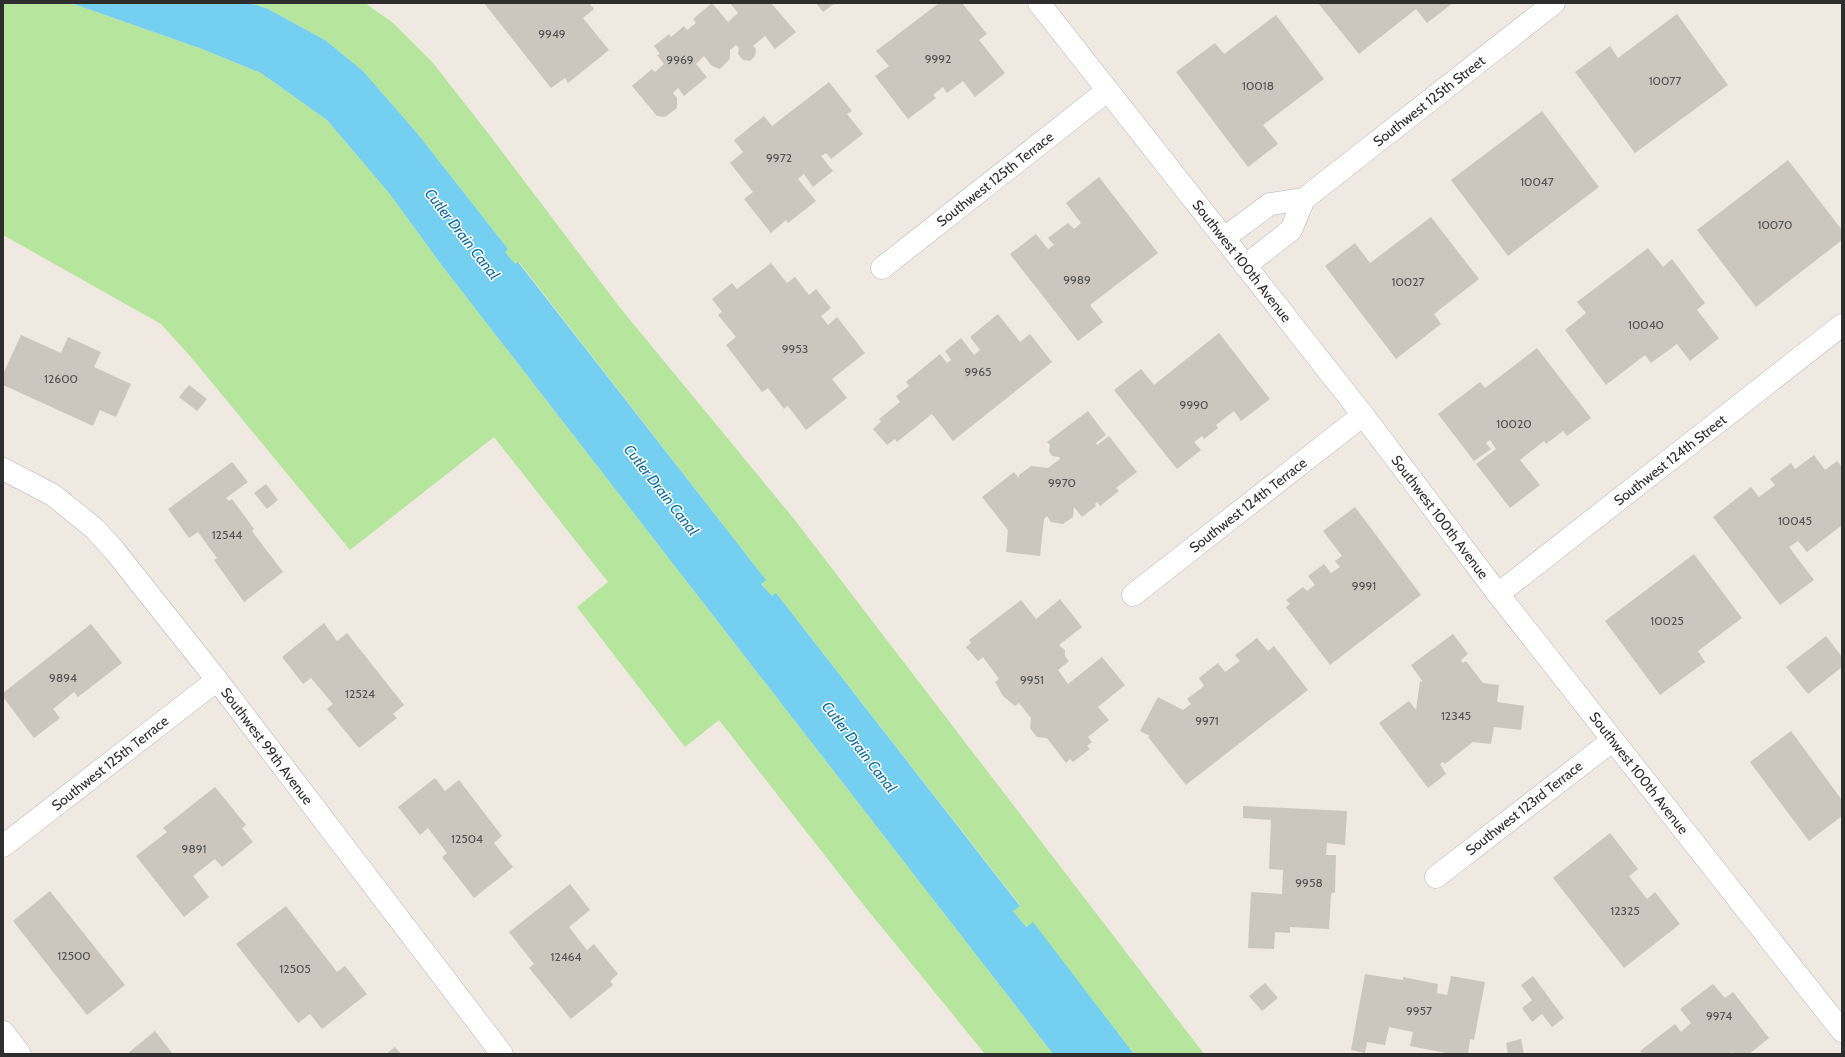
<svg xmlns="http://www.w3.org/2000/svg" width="1845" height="1057" font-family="Cabin,sans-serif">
	<rect width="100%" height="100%" fill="#efe9e1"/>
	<g fill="#b6e59e">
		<path d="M 3,3 L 71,3 L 202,49 L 261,73 L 327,120 L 389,193 L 443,267 L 1053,1054 L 985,1054 L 862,903 L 719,720 L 685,747 L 577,607 L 608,582 L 494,437 L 350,550 L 190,356 L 161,324 L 3,235 Z"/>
		<path d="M 250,3 L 365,3 L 393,23 L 433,63 L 491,137 L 621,309 L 794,519 L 1204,1054 L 1134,1054 L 1033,923 L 1026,927 L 1012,910 L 1020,905 L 776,593 L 772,597 L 761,583 L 765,579 L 519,262 L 515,265 L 504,252 L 508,249 L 417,133 L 363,71 L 325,40 L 268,9 Z"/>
	</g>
	<path fill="#75cff0" d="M 71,3 L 250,3 L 268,9 L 325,40 L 363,71 L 417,133 L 508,249 L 505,252 L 515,264 L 518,262 L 766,580 L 761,584 L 772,596 L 776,593 L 1020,906 L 1013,911 L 1026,927 L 1033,922 L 1134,1054 L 1053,1054 L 443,267 L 389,193 L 327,120 L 261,73 L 202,49 Z"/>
	<g fill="#cbc7bf">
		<path d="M 484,3 L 589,3 L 594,9 L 583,18 L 609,50 L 568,83 L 565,78 L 551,88 Z"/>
		<path d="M 712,3 L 728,22 L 738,13 L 730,3 L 771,3 L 796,32 L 775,49 L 765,36 L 753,46 L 756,49 L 755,56 L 750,61 L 743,60 L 738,54 L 739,48 L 736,45 L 730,50 L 730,59 L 720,69 L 712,66 L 704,56 L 696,64 L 707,77 L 684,96 L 678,88 L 673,93 L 677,98 L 677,108 L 665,117 L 657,116 L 632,86 L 652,69 L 655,72 L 664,64 L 657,55 L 660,54 L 654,46 L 669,34 L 671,37 L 684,26 L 687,30 L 696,23 L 693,19 Z"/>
		<path d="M 816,3 L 835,3 L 823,12 Z"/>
		<path d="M 939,3 L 962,3 L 987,34 L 979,40 L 1005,73 L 975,97 L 963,81 L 947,93 L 943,87 L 933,95 L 936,98 L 908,119 L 875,76 L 889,66 L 876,51 Z"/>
		<path d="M 1318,3 L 1453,3 L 1427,23 L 1416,9 L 1359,54 Z"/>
		<path d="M 1677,14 L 1728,85 L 1635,153 L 1575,72 L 1610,46 L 1618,58 Z"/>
		<path d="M 1276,15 L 1324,79 L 1263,125 L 1278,144 L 1248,167 L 1176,72 L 1215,43 L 1224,54 Z"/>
		<path d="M 829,82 L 852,111 L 847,114 L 863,134 L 831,159 L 826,153 L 821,156 L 833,171 L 813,187 L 804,174 L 798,179 L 816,201 L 788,223 L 786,220 L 771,233 L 744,199 L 753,192 L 730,163 L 743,152 L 734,140 L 764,116 L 772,126 Z"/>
		<path d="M 1542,111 L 1599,187 L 1508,256 L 1451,180 Z"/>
		<path d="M 1788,160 L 1842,230 L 1842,240 L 1756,307 L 1697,230 Z"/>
		<path d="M 1099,177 L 1158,253 L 1090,305 L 1103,322 L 1078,341 L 1010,254 L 1036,234 L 1048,249 L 1054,245 L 1048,238 L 1068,223 L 1074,229 L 1081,223 L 1066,203 Z"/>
		<path d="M 1431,217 L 1479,279 L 1434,314 L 1441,324 L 1396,359 L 1325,266 L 1355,243 L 1370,263 Z"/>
		<path d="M 1648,248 L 1663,267 L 1672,259 L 1705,303 L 1697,310 L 1719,338 L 1690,361 L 1677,344 L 1651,363 L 1645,355 L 1606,385 L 1565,330 L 1586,313 L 1577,302 Z"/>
		<path d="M 771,263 L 787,283 L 795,277 L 809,295 L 816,289 L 831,308 L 821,316 L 828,325 L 837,317 L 865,353 L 832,379 L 847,398 L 806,430 L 788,406 L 784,409 L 768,388 L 762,392 L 726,345 L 736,337 L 718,315 L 722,312 L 712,299 L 732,283 L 737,289 Z"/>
		<path d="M 998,314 L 1020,342 L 1030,334 L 1052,362 L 953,441 L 932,414 L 897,442 L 895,439 L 887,445 L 873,429 L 881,422 L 879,419 L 900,402 L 896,396 L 909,386 L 906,382 L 940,354 L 947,363 L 951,360 L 945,351 L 961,338 L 974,355 L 980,350 L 970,337 Z"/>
		<path d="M 1219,333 L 1270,399 L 1241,421 L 1234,411 L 1216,425 L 1218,428 L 1204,439 L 1202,436 L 1194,442 L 1201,450 L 1177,469 L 1114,390 L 1141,369 L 1154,385 Z"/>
		<path d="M 21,335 L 61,353 L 68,337 L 101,352 L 94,367 L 131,384 L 116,417 L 100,410 L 93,426 L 3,385 L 3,374 Z"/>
		<path d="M 1537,348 L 1591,418 L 1567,436 L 1563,431 L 1546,444 L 1544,441 L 1520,460 L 1540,485 L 1510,508 L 1476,464 L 1496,449 L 1490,440 L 1486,443 L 1491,449 L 1474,461 L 1438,414 L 1480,382 L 1485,388 Z"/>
		<path d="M 189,385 L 207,399 L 197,411 L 179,397 Z"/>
		<path d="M 1088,411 L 1106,435 L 1096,443 L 1097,445 L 1109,436 L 1137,472 L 1116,488 L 1119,491 L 1100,506 L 1097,502 L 1095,504 L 1096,506 L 1082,517 L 1074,507 L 1073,517 L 1063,524 L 1051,522 L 1047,516 L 1044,519 L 1040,556 L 1006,552 L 1008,530 L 982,497 L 1014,472 L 1019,478 L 1019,475 L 1031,466 L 1048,468 L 1060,459 L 1059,457 L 1052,456 L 1049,451 L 1050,445 L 1047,442 Z"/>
		<path d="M 1814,455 L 1825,470 L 1837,461 L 1842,467 L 1842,528 L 1841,526 L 1807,552 L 1798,541 L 1789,547 L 1814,580 L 1780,605 L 1713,517 L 1751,487 L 1759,497 L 1775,485 L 1770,479 L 1791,463 L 1795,469 Z"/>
		<path d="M 232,462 L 248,482 L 226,498 L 229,501 L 232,499 L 254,529 L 252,531 L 283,572 L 244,602 L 214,560 L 217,558 L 198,532 L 189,538 L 168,509 Z"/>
		<path d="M 266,484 L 278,500 L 267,509 L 254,493 Z"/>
		<path d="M 1355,507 L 1421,595 L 1330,665 L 1286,607 L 1290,604 L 1286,600 L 1303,587 L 1307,591 L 1315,585 L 1308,576 L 1324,564 L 1331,573 L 1340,567 L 1335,561 L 1342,556 L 1323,531 Z"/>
		<path d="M 1694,554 L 1742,618 L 1698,651 L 1705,662 L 1660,695 L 1605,621 Z"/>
		<path d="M 1060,599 L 1082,627 L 1059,645 L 1065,650 L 1065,656 L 1069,661 L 1058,670 L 1068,684 L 1102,657 L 1125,685 L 1098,707 L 1109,720 L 1088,737 L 1092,742 L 1087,746 L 1090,749 L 1073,762 L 1070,759 L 1066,763 L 1047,738 L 1037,737 L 1030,728 L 1031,718 L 1019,703 L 1015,706 L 1003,696 L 995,682 L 999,679 L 983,657 L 978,661 L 966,647 L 971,643 L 969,640 L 1021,600 L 1036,619 Z"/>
		<path d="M 324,623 L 337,641 L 347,633 L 404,705 L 393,714 L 397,718 L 359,748 L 327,709 L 333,704 L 311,678 L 303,684 L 282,657 Z"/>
		<path d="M 91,624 L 122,663 L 78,697 L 74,692 L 53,709 L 60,718 L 34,738 L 3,697 L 3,693 Z"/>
		<path d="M 1453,634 L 1468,654 L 1461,660 L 1463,663 L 1466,661 L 1483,683 L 1499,685 L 1497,702 L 1524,706 L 1521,730 L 1494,727 L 1491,744 L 1473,742 L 1445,764 L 1443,762 L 1440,764 L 1446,774 L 1428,788 L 1379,723 L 1409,701 L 1416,710 L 1420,681 L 1423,682 L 1411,665 Z"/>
		<path d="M 1826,636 L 1842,657 L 1842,667 L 1808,694 L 1786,667 Z"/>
		<path d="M 1257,638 L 1268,651 L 1274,646 L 1308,690 L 1186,785 L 1148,737 L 1150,736 L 1140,731 L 1158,697 L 1183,710 L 1191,704 L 1187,699 L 1204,686 L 1199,678 L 1218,663 L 1225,672 L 1240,661 L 1235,655 Z"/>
		<path d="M 1791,731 L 1842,800 L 1842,816 L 1809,841 L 1750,762 Z"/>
		<path d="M 435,778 L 445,791 L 459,780 L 502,836 L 494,843 L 513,867 L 474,898 L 442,857 L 447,853 L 428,828 L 420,835 L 398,807 Z"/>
		<path d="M 215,787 L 246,825 L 242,828 L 253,842 L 222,867 L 215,859 L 193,876 L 209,897 L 184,917 L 136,856 L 167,832 L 163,828 Z"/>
		<path d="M 1243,806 L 1347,811 L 1345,845 L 1327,843 L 1326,855 L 1336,855 L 1335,892 L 1331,894 L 1329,929 L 1290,927 L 1290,933 L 1275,932 L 1274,949 L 1248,948 L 1251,892 L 1282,894 L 1283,870 L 1269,869 L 1271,820 L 1243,818 Z"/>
		<path d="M 1610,833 L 1638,869 L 1629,876 L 1647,899 L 1655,892 L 1680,924 L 1624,968 L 1553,878 Z"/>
		<path d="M 570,884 L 590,910 L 569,927 L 587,950 L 594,944 L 618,974 L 610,981 L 613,985 L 571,1019 L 529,968 L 534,964 L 509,932 Z"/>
		<path d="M 50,891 L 125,985 L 87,1015 L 13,921 Z"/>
		<path d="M 286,906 L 337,972 L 345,966 L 367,994 L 322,1029 L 310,1014 L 298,1023 L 236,944 Z"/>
		<path d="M 1365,974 L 1403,980 L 1403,977 L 1438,984 L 1437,993 L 1447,995 L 1451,976 L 1485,982 L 1474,1040 L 1470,1039 L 1468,1054 L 1451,1054 L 1410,1046 L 1413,1032 L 1389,1027 L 1385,1045 L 1367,1042 L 1365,1053 L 1351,1050 Z"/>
		<path d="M 1533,976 L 1564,1018 L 1552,1027 L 1542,1014 L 1532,1022 L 1522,1008 L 1532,1000 L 1521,985 Z"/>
		<path d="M 1265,983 L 1278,998 L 1262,1011 L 1249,996 Z"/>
		<path d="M 1713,984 L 1725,998 L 1733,992 L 1769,1038 L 1749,1054 L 1734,1054 L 1732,1052 L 1729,1054 L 1643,1054 L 1640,1051 L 1675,1024 L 1681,1032 L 1691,1023 L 1680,1009 Z"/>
		<path d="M 155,1031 L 173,1054 L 127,1054 Z"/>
		<path d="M 1521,1039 L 1524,1054 L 1508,1054 L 1506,1043 Z"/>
		<path d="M 395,1047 L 401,1054 L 386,1054 Z"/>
	</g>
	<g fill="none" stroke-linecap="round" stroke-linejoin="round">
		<g stroke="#b4b7c1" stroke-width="23">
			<g id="minor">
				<path d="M 1039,3 L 1363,415 L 1498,594 L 1842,1031"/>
				<path d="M 1224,238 L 1270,204 L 1304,199"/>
				<path d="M 1245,266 L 1291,230 L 1304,199 L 1554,3"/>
				<path d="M 882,268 L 1108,90"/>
				<path d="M 3,469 L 53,495 L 95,529 L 114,550 L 217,680 L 502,1054"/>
				<path d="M 1498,594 L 1842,325"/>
				<path d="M 1133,595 L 1363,415"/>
				<path d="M 3,846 L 217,680"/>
				<path d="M 1436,877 L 1613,740"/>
				<path d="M 3,1032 L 20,1054"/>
			</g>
		</g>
		<use href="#minor" stroke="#fff" stroke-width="22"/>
	</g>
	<g text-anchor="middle" stroke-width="3" stroke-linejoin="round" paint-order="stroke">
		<g font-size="12" fill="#555452">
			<text x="552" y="38">9949</text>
			<text x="938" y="63">9992</text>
			<text x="680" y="64">9969</text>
			<text x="1665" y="85">10077</text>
			<text x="1258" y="90">10018</text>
			<text x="779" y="162">9972</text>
			<text x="1537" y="186">10047</text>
			<text x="1775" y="229">10070</text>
			<text x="1077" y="284">9989</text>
			<text x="1408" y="286">10027</text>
			<text x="1646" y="329">10040</text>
			<text x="795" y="353">9953</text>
			<text x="978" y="376">9965</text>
			<text x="61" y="383">12600</text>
			<text x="1194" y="409">9990</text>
			<text x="1514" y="428">10020</text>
			<text x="1062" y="487">9970</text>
			<text x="1795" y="525">10045</text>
			<text x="227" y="539">12544</text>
			<text x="1364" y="590">9991</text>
			<text x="1667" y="625">10025</text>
			<text x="63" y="682">9894</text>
			<text x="1032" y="684">9951</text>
			<text x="360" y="698">12524</text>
			<text x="1456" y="720">12345</text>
			<text x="1207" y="725">9971</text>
			<text x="467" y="843">12504</text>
			<text x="194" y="853">9891</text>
			<text x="1309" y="887">9958</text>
			<text x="1625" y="915">12325</text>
			<text x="74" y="960">12500</text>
			<text x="566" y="961">12464</text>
			<text x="295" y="973">12505</text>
			<text x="1419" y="1015">9957</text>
			<text x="1719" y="1020">9974</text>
		</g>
		<g font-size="14" fill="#2e2e2e" stroke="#fff">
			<text transform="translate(1429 101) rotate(-38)" y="5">Southwest 125th Street</text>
			<text transform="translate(995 179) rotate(-38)" y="5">Southwest 125th Terrace</text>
			<text transform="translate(1242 261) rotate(52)" y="5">Southwest 100th Avenue</text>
			<text transform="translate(1670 460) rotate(-38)" y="5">Southwest 124th Street</text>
			<text transform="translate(1248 505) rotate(-38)" y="5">Southwest 124th Terrace</text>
			<text transform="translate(1440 517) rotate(53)" y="5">Southwest 100th Avenue</text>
			<text transform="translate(267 746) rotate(53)" y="5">Southwest 99th Avenue</text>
			<text transform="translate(110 763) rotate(-38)" y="5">Southwest 125th Terrace</text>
			<text transform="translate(1639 773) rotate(52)" y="5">Southwest 100th Avenue</text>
			<text transform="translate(1524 808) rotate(-38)" y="5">Southwest 123rd Terrace</text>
		</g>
		<g font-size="15" font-style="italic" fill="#0d6fa3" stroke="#fff">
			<text transform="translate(462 234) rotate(52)" y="5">Cutler Drain Canal</text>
			<text transform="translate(661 490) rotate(52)" y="5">Cutler Drain Canal</text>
			<text transform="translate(859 747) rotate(52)" y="5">Cutler Drain Canal</text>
		</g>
	</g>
	<rect width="1845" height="1057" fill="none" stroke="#2e2e2e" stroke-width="8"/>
</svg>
